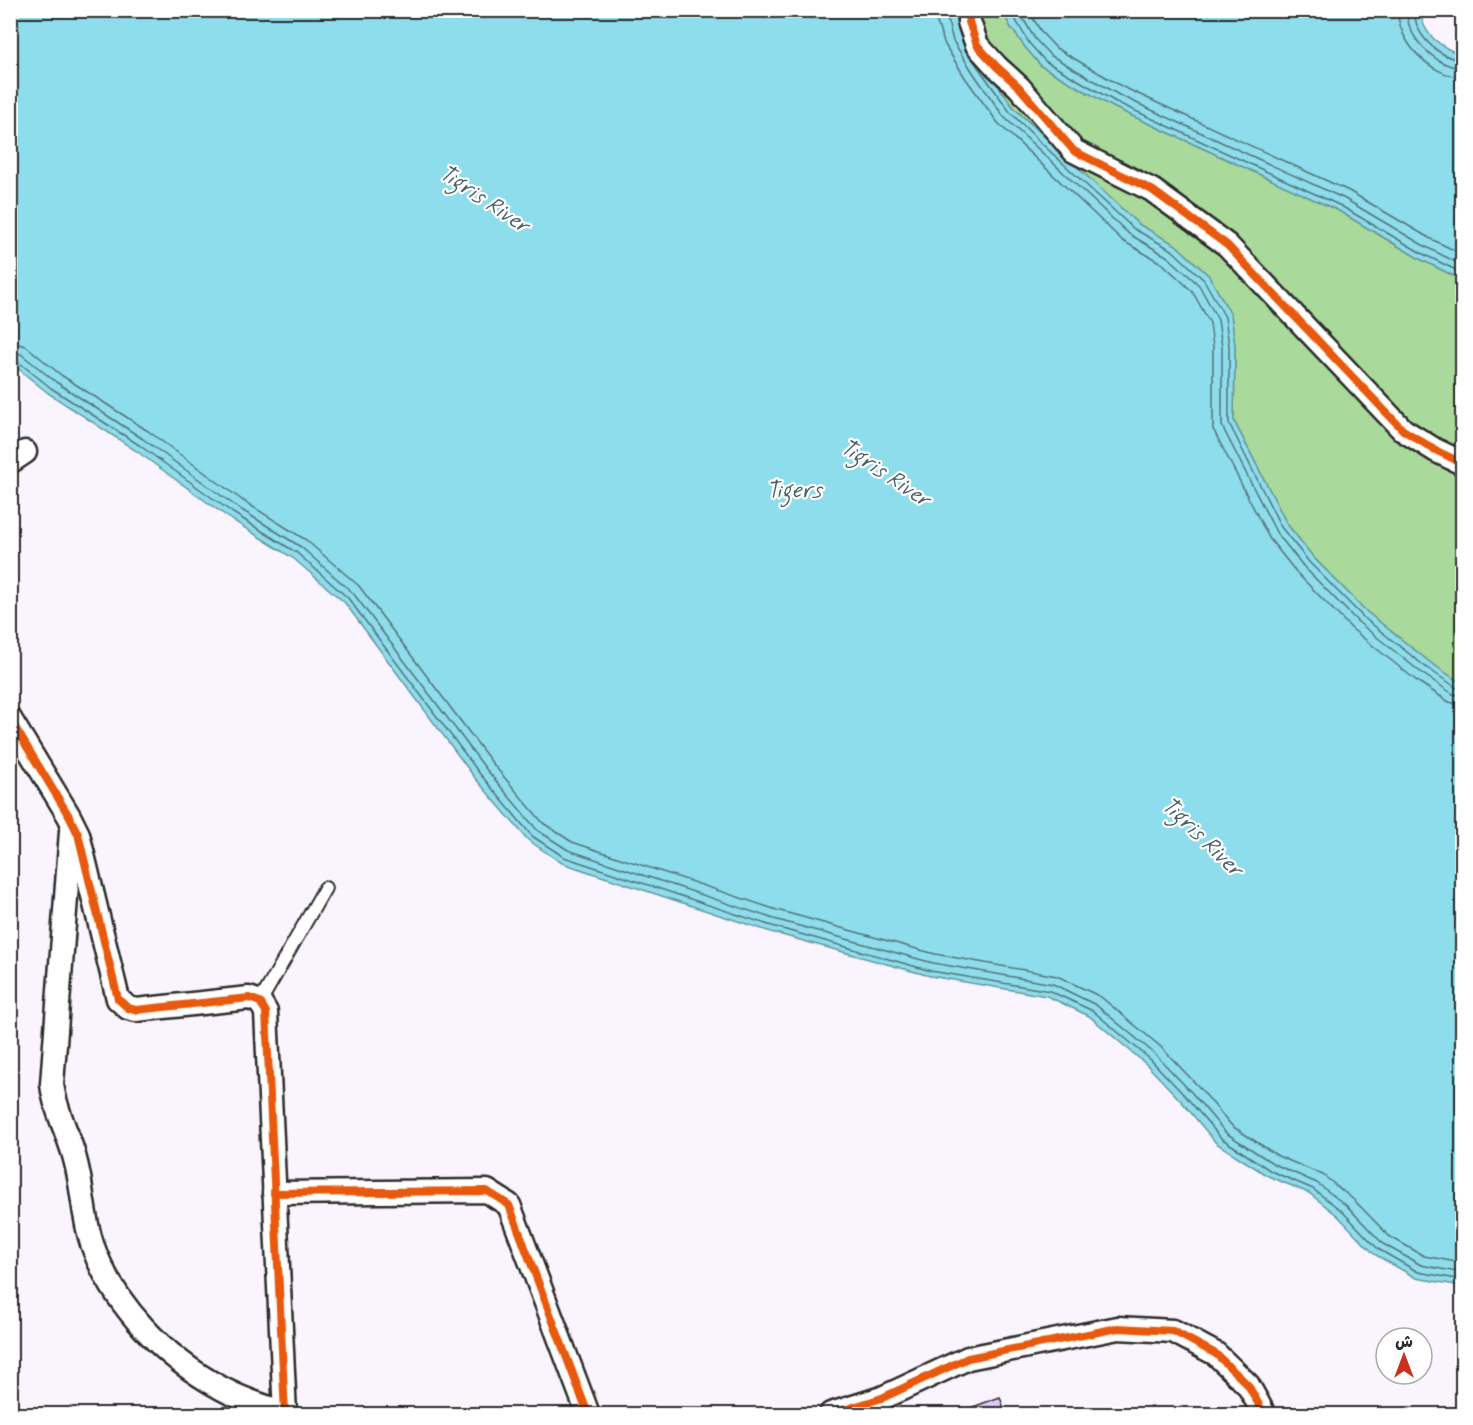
<svg xmlns="http://www.w3.org/2000/svg" width="1473" height="1425" font-family="Mynerve,'Playpen Sans Arabic',sans-serif">
	<rect width="100%" height="100%" fill="#f9f4fe"/>
	<filter id="ink" filterUnits="userSpaceOnUse"><feTurbulence type="fractalNoise" baseFrequency=".0167" numOctaves="2"/><feDisplacementMap in="SourceGraphic" scale="12" xChannelSelector="R" yChannelSelector="G"/><feConvolveMatrix kernelMatrix="1 2 1 2 8 2 1 2 1" color-interpolation-filters="sRGB"/></filter>
	<g filter="url(#ink)">
		<path fill="#a9da9b" stroke="#6a8263" stroke-width="1.5" d="M 958,11 L 1003,11 L 1010,26 L 1025,47 L 1041,66 L 1113,107 L 1339,211 L 1420,259 L 1462,280 L 1462,684 L 1431,663 L 1367,612 L 1314,558 L 1287,524 L 1234,421 L 1235,346 L 1231,315 L 1209,276 L 1176,245 L 1138,224 L 1014,108 L 985,67 Z"/>
		<g fill="#8eddec" stroke="#66969f" stroke-width="1.5">
			<path d="M 10,11 L 958,11 L 985,67 L 1014,108 L 1138,224 L 1176,245 L 1209,276 L 1231,315 L 1235,346 L 1234,421 L 1287,524 L 1314,558 L 1367,612 L 1431,663 L 1462,684 L 1462,1286 L 1416,1278 L 1374,1254 L 1338,1216 L 1309,1193 L 1268,1176 L 1216,1143 L 1182,1102 L 1147,1065 L 1089,1016 L 1047,996 L 930,976 L 771,932 L 562,863 L 528,840 L 475,778 L 345,603 L 293,558 L 229,518 L 135,450 L 48,393 L 11,363 Z"/>
			<path d="M 1003,11 L 1421,11 C 1421,34 1442,48 1462,55 L 1462,280 L 1420,259 L 1339,211 L 1113,107 L 1041,66 L 1025,47 L 1010,26 Z"/>
		</g>
		<g fill="none" stroke-linecap="round" stroke-linejoin="round">
			<g stroke="#537278" stroke-width="1.5">
				<path d="M 936,10 L 937,23 L 945,45 L 966,79 L 998,123 L 1123,241 L 1163,264 L 1192,291 L 1210,323 L 1213,347 L 1213,429 L 1269,538 L 1297,573 L 1352,629 L 1417,681 L 1449,702 L 1462,705"/>
				<path d="M 945,10 L 953,41 L 974,74 L 1004,117 L 1129,234 L 1168,257 L 1199,285 L 1218,320 L 1222,347 L 1222,426 L 1276,532 L 1304,567 L 1358,622 L 1423,674 L 1453,694 L 1462,696"/>
				<path d="M 1010,10 L 1029,43 L 1045,61 L 1116,102 L 1341,206 L 1423,254 L 1462,273"/>
				<path d="M 1018,10 L 1035,39 L 1050,55 L 1119,95 L 1345,199 L 1426,247 L 1462,265"/>
				<path d="M 1028,10 L 1042,33 L 1056,48 L 1123,87 L 1349,191 L 1431,239 L 1462,254"/>
				<path d="M 1398,10 C 1397,42 1431,76 1462,77"/>
				<path d="M 1407,10 C 1406,38 1436,66 1462,68"/>
				<path d="M 1415,10 C 1413,35 1439,58 1462,60"/>
				<path d="M 973,60 L 1010,112 L 1041,143 L 1134,229 L 1172,250 L 1204,280 L 1225,317 L 1229,346 L 1229,423 L 1281,527 L 1309,562 L 1363,617 L 1427,668 L 1457,688 L 1462,689"/>
				<path d="M 10,342 L 26,346 L 61,375 L 148,431 L 242,500 L 306,540 L 359,586 L 493,764 L 543,823 L 572,842 L 777,910 L 935,954 L 1057,976 L 1101,997 L 1161,1047 L 1199,1087 L 1232,1126 L 1278,1156 L 1323,1175 L 1354,1200 L 1389,1236 L 1424,1256 L 1462,1263"/>
				<path d="M 10,351 L 21,354 L 56,382 L 143,439 L 237,507 L 301,547 L 353,593 L 486,769 L 537,830 L 568,850 L 774,919 L 933,963 L 1053,984 L 1096,1005 L 1155,1054 L 1192,1093 L 1226,1133 L 1274,1164 L 1317,1183 L 1347,1206 L 1383,1244 L 1421,1265 L 1462,1273"/>
				<path d="M 10,358 L 16,360 L 51,388 L 139,445 L 233,513 L 297,553 L 348,598 L 480,774 L 532,836 L 564,857 L 772,926 L 931,971 L 1050,991 L 1093,1011 L 1151,1060 L 1187,1098 L 1221,1138 L 1271,1171 L 1313,1189 L 1342,1211 L 1378,1249 L 1418,1272 L 1462,1280"/>
			</g>
		</g>
		<path fill="#e2c8f8" stroke="#2b2b2b" stroke-width="1.5" d="M 1000,1397 L 1006,1414 L 954,1414 Z"/>
		<g fill="none" stroke-linecap="round" stroke-linejoin="round">
			<g stroke="#2b2b2b" stroke-width="16">
				<path id="lane" d="M 260,1002 L 325,888"/>
			</g>
			<g stroke="#2b2b2b" stroke-width="27">
				<g id="street">
					<path d="M 969,10 L 969,22 L 977,45 L 996,66 L 1019,87 L 1074,151 L 1152,190 L 1227,245 L 1403,430 L 1435,450 L 1462,463"/>
					<path d="M 10,462 L 25,452"/>
					<path d="M 10,719 L 69,816 L 78,834 L 118,999 L 128,1008 L 136,1010 L 249,998 L 260,1002 L 266,1012 L 285,1414"/>
					<path d="M 71,831 L 52,1084 C 55,1112 70,1136 76,1163 C 83,1190 83,1217 92,1244 C 113,1305 165,1358 221,1388 C 241,1399 263,1406 285,1413"/>
					<path d="M 274,1193 L 487,1191 L 509,1205 L 588,1414"/>
					<path d="M 831,1414 L 882,1398 L 968,1358 L 1118,1328 L 1173,1331 L 1216,1354 L 1248,1385 L 1264,1414"/>
				</g>
			</g>
			<use href="#lane" stroke="#fff" stroke-width="12"/>
			<use href="#street" stroke="#fff" stroke-width="22"/>
			<g stroke="#fff" stroke-width="11">
				<g id="cycleway">
					<path d="M 969,10 L 969,22 L 977,45 L 996,66 L 1019,87 L 1074,151 L 1152,190 L 1227,245 L 1403,430 L 1435,450 L 1462,463"/>
					<path d="M 10,719 L 69,816 L 78,834 L 118,999 L 128,1008 L 136,1010 L 249,998 L 260,1002 L 266,1012 L 285,1414"/>
					<path d="M 274,1193 L 487,1191 L 509,1205 L 588,1414"/>
					<path d="M 831,1414 L 882,1398 L 968,1358 L 1118,1328 L 1173,1331 L 1216,1354 L 1248,1385 L 1264,1414"/>
				</g>
			</g>
			<use href="#cycleway" stroke="#e8590c" stroke-width="8"/>
		</g>
	</g>
	<g text-anchor="middle" stroke-width="4.5" stroke-linejoin="round" paint-order="stroke">
		<g font-size="22" font-style="italic" fill="#496065" stroke="#fff">
			<text transform="translate(485 198) rotate(34)" y="8">Tigris River</text>
			<text transform="translate(886 472) rotate(34)" y="8">Tigris River</text>
			<text x="794" y="497">Tigers</text>
			<text transform="translate(1203 836) rotate(44)" y="8">Tigris River</text>
		</g>
	</g>
	<rect width="1473" height="1425" fill="none" stroke="#fff" stroke-width="36"/>
	<rect x="18" y="18" width="1437" height="1389" fill="none" stroke="#2b2b2b" stroke-width="2" filter="url(#ink)"/>
	<g transform="translate(1404 1356)"><circle r="28" fill="#ffffff" stroke="#aaaaaa" stroke-width="1.5"/>
	<path d="M0-4.5L10 22L0 15L-10 22Z" fill="#c8321e"/>
	<text y="-9" font-size="16" font-weight="bold" text-anchor="middle" fill="#2b2b2b">ش</text>
	</g>
</svg>
